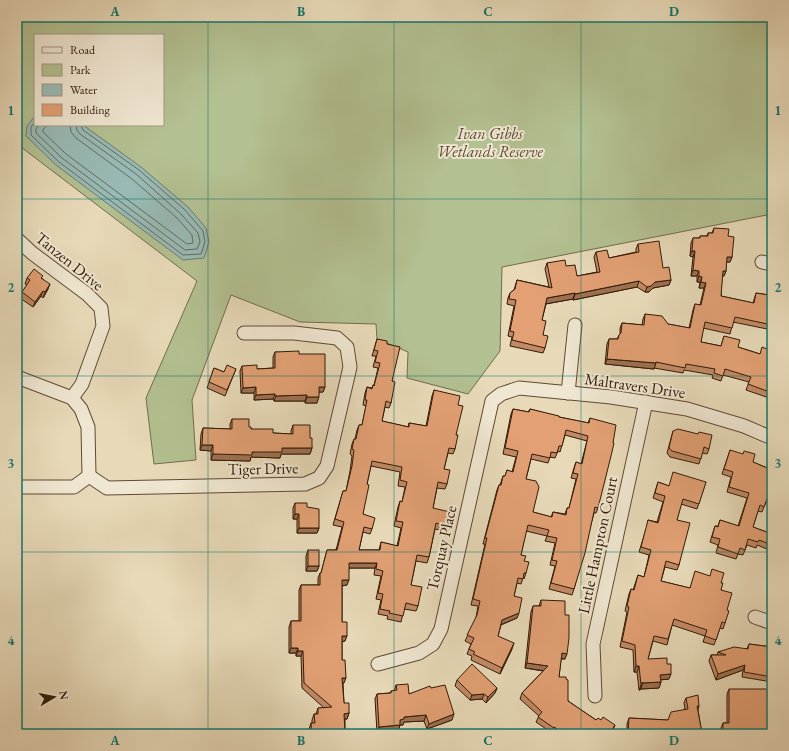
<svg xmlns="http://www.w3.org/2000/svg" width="789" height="751" font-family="'EB Garamond',serif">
	<rect width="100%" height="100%" fill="#e8dab9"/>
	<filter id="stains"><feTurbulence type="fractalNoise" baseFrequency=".005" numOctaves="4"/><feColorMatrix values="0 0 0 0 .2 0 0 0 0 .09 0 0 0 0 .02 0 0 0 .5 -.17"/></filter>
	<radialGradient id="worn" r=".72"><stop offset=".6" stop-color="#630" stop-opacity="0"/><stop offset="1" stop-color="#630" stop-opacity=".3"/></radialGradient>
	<path fill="#b3c091" stroke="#726c4c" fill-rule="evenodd" d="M 17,17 L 772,17 L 772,214 L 502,267 L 500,351 L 468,394 L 407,378 L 408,352 L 377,339 L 376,324 L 300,322 L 231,295 L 192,400 L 196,460 L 154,464 L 146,398 L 197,281 L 17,144 ZM 35,35 L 163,35 L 163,125 L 35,125 Z"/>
	<path fill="#98bab5" stroke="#6f7a6f" d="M 35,116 L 35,125 L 83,125 L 141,167 L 188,207 L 206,228 L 209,242 L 204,258 L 183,260 L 56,165 L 26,136 L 27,126 Z"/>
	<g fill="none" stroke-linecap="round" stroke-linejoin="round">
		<g stroke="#646a5e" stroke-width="1">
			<path d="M 35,122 L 31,127 L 31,135 L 59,162 L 183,255 L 201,254 L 205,242 L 203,231 L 185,210 L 139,170 L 83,130 L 81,125"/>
			<path d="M 39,125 L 36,129 L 36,133 L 62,158 L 185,250 L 197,249 L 200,242 L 198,233 L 181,214 L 136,174 L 80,134 L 77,130 L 76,125"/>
			<path d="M 47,125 L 43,130 L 43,132 L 66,154 L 187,244 L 193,243 L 192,235 L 177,218 L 132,179 L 76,138 L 71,132 L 70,125"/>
		</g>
		<g stroke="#5f4934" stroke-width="15">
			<g id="minor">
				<path d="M 17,239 L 32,253 L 87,294 L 101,308 L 103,326 L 82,384 L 72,398"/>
				<path d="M 762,262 L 772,264"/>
				<path d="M 17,377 L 72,398 L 81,409 L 88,427 L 89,476"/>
				<path d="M 568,393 L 575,325"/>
				<path d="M 17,487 L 74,487 L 89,476 L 107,488 L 305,484 L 319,478 L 327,466 L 350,367 L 347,347 L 337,338 L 294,333 L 244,333"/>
				<path d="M 755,617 L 772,623"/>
				<path d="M 378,664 L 419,653 L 433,644 L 441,629 L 492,401 L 501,394 L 519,388 L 611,397 L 687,409 L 744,426 L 772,438"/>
				<path d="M 595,696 L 593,644 L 646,402"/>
			</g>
		</g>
		<use href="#minor" stroke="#f0e7d2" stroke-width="13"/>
	</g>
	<g fill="#c28a64" stroke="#311907" fill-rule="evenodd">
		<path d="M 714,228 L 728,236 L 732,257 L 730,262 L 726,262 L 726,271 L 724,276 L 722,276 L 721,296 L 753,303 L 756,293 L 769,295 L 772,294 L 772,330 L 733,322 L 730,334 L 703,328 L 701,342 L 721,346 L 724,336 L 738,347 L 760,354 L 772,351 L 772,399 L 746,390 L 749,382 L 723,375 L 721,381 L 712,378 L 713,375 L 684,370 L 683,373 L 654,368 L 654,369 L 605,364 L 607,344 L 609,339 L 617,339 L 619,335 L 620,334 L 620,328 L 622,323 L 642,325 L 643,319 L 645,314 L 668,324 L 689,328 L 693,310 L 695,304 L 700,305 L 704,288 L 699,288 L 700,282 L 697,282 L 697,276 L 691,276 L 693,257 L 690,256 L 691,243 L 693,238 L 700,238 L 700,236 L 707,236 L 708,233 L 712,233 Z"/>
		<path d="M 638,244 L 663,268 L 671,280 L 669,285 L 653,288 L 649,292 L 645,292 L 637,287 L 573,300 L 573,299 L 546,304 L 542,320 L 543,335 L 545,348 L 543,353 L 510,346 L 512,337 L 508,336 L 514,306 L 507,304 L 508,298 L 510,293 L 514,290 L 517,280 L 549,287 L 545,269 L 547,263 L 566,266 L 577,276 L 597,272 L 594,257 L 596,252 L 609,258 L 636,252 L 636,249 Z"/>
		<path d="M 27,278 L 42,278 L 48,289 L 43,298 L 41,296 L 33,307 L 20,298 L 22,292 L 27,285 L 25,284 Z"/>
		<path d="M 377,339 L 387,344 L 392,381 L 391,403 L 389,408 L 385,407 L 382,421 L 408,427 L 409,423 L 426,426 L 432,396 L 434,390 L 458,405 L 455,449 L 453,454 L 448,453 L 444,469 L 447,484 L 445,489 L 437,488 L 433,508 L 447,526 L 445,531 L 435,529 L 429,557 L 427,563 L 416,561 L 411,585 L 418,606 L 416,611 L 404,609 L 401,622 L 387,619 L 388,616 L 378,614 L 381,600 L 376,599 L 381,576 L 374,575 L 375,568 L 349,568 L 347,585 L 342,586 L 342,622 L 345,641 L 342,642 L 342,660 L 344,683 L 343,683 L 344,703 L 349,713 L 347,719 L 345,719 L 345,734 L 309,734 L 309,729 L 311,723 L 312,723 L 312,720 L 314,714 L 316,714 L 318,708 L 324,708 L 302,688 L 301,656 L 296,656 L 296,653 L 289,653 L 289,627 L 291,621 L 299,621 L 299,590 L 301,585 L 318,585 L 318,578 L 320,573 L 321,573 L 327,550 L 336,550 L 342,527 L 333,525 L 343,491 L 346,491 L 350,471 L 352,456 L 350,454 L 352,444 L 354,439 L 355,439 L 357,430 L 359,425 L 362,425 L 366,406 L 363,405 L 365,393 L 367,387 L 372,388 L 373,385 L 374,385 L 378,368 L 373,367 L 376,356 L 372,356 ZM 371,466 L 400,472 L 398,486 L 405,487 L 402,502 L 400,501 L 398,507 L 394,526 L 401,528 L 397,546 L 381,542 L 379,550 L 359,550 L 363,532 L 370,534 L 372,529 L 363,514 L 367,484 Z"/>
		<path d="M 275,352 L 299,354 L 325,387 L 323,392 L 319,392 L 317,403 L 305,403 L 305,401 L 274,401 L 273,399 L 254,400 L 254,393 L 241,393 L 240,371 L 242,366 L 257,369 L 273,368 L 273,357 Z"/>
		<path d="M 214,368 L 224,372 L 236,369 L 225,396 L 207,388 Z"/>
		<path d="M 513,409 L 528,412 L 530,409 L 559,417 L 588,423 L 590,418 L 598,508 L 596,513 L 594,513 L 574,589 L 572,595 L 549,589 L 555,566 L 550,565 L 555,543 L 545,541 L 547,536 L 526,531 L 521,555 L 524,561 L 526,573 L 524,579 L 523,578 L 521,584 L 517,583 L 514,596 L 517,618 L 501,625 L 498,636 L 512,649 L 500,674 L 471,660 L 472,656 L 467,654 L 471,644 L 465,641 L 476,618 L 478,606 L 471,605 L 485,544 L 483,544 L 497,490 L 499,485 L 500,485 L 503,476 L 505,476 L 507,470 L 512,472 L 516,457 L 503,454 L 511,414 ZM 565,435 L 587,441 L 581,464 L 576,462 L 574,468 L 571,478 L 576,479 L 569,508 L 567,508 L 565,514 L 553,512 L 551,517 L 533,512 L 526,479 L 531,459 L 548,463 L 550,457 L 555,458 L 558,451 L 560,452 Z"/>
		<path d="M 232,419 L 251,429 L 273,433 L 291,434 L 291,431 L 293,425 L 310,438 L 312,448 L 310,454 L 281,454 L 280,458 L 251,457 L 250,461 L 211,460 L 211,451 L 200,450 L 201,434 L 203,428 L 230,429 L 230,424 Z"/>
		<path d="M 673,431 L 709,449 L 707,454 L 702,453 L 699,464 L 670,457 L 667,453 Z"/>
		<path d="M 730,450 L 753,462 L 772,470 L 772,504 L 766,502 L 762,512 L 758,511 L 753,527 L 772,534 L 772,551 L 757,545 L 756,548 L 747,545 L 743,555 L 738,554 L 736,559 L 716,553 L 718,545 L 710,542 L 715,526 L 718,526 L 720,520 L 738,526 L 747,498 L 727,492 L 731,477 L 722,474 Z"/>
		<path d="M 658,482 L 669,486 L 706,482 L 697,509 L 681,504 L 677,520 L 679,565 L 677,570 L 665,567 L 661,581 L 689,588 L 721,583 L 721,590 L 727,610 L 725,623 L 723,629 L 720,628 L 714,645 L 703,642 L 705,636 L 672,625 L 667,645 L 653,641 L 648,659 L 669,679 L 660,680 L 661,682 L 659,688 L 641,689 L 641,688 L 640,690 L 639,690 L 637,672 L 634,672 L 633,650 L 620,647 L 627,612 L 625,611 L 629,594 L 631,589 L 633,590 L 638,575 L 644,577 L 649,555 L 639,552 L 647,526 L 648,520 L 657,522 L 663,502 L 653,498 Z"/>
		<path d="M 295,503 L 319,528 L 317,533 L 297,533 L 297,519 L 293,519 L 293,508 Z"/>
		<path d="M 308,550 L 319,566 L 317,571 L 306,571 L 306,556 Z"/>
		<path d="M 772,560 L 772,575 L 767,573 Z"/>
		<path d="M 541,600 L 565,659 L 561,659 L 559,677 L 568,701 L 596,720 L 613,730 L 610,734 L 555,734 L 552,732 L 552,733 L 536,722 L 539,716 L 520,699 L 522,693 L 543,671 L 525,668 L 531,612 L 533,606 L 539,606 Z"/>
		<path d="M 749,644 L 772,647 L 772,682 L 742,677 L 743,670 L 716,680 L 709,661 L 711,655 L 717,655 L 718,652 L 747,649 Z"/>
		<path d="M 457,680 L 497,688 L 495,693 L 486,703 L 482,699 L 470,700 L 455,686 Z"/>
		<path d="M 396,685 L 409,694 L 431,688 L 452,720 L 427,729 L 424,721 L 404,722 L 403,725 L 400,725 L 398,731 L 377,732 L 375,699 L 377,694 L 390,693 L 391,691 L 394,691 Z"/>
		<path d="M 729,689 L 771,719 L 769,724 L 768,724 L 768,734 L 721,734 L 721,728 L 723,723 L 727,723 L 727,694 Z"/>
		<path d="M 686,698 L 699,706 L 698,710 L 702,734 L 627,734 L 627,724 L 629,718 L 668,720 L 685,709 L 684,703 Z"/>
	</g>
	<g fill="#9e7051" stroke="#311907">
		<path d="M 692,251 L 695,251 L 693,257 L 690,256 Z"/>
		<path d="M 727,257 L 732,257 L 730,262 L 725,262 Z"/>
		<path d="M 693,270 L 699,271 L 697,276 L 691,276 Z"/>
		<path d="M 723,271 L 726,271 L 724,276 L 721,276 Z"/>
		<path d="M 699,276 L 702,277 L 700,282 L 697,282 Z"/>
		<path d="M 671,280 L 669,285 L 653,288 L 649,292 L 645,292 L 647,287 L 655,282 Z"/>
		<path d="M 639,281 L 637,287 L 573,300 L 575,294 Z"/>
		<path d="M 701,282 L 706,283 L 704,288 L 699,288 Z"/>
		<path d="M 50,284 L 48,289 L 43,298 L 45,292 Z"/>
		<path d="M 43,291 L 41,296 L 33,307 L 35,302 Z"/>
		<path d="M 575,293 L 573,299 L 545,304 L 547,298 Z"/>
		<path d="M 607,359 L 656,363 L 654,369 L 605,364 Z"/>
		<path d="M 256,387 L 254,393 L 241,393 L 243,388 Z"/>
		<path d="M 319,387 L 325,387 L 323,392 L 317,392 Z"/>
		<path d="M 275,394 L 273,399 L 254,400 L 256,395 Z"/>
		<path d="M 307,395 L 305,401 L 274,401 L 276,396 Z"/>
		<path d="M 307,397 L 319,397 L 317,403 L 305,403 Z"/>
		<path d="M 202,445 L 213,445 L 211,451 L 200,450 Z"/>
		<path d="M 282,448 L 312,448 L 310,454 L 281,454 L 280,458 L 251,457 L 250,461 L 211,460 L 213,454 L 252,452 Z"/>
		<path d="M 295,514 L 299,514 L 297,519 L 293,519 Z"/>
		<path d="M 299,528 L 319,528 L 317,533 L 297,533 Z"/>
		<path d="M 349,563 L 377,563 L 375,568 L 347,568 Z"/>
		<path d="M 308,566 L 319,566 L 317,571 L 306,571 Z"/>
		<path d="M 342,580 L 349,580 L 347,585 L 340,586 Z"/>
		<path d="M 519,613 L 517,618 L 500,625 L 502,620 Z"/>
		<path d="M 342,636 L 347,636 L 345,641 L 340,642 Z"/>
		<path d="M 514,643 L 512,649 L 500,674 L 502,668 Z"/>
		<path d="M 291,648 L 298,648 L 296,653 L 289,653 Z"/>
		<path d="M 298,651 L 303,651 L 301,656 L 296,656 Z"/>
		<path d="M 562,653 L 567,654 L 565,659 L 560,658 Z"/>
		<path d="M 527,663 L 548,666 L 546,671 L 525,668 Z"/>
		<path d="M 745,665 L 743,670 L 716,680 L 718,674 Z"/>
		<path d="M 636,666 L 639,666 L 637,672 L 634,672 Z"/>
		<path d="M 671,674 L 669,679 L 658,680 L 660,675 Z"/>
		<path d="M 342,678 L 346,678 L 344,683 L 340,683 Z"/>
		<path d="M 661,682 L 659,688 L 641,689 L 642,683 Z"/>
		<path d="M 641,685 L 642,685 L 640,690 L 639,690 Z"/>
		<path d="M 497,688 L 495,693 L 486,703 L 488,697 Z"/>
		<path d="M 484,694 L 482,699 L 470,700 L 472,695 Z"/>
		<path d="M 349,713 L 347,719 L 342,719 L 344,714 Z"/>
		<path d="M 454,714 L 452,720 L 427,729 L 429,724 Z"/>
		<path d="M 426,715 L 424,721 L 404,722 L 403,725 L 398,725 L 400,720 L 404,717 Z"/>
		<path d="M 768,719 L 771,719 L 769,724 L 766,724 Z"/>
		<path d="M 400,725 L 398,731 L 377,732 L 379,727 Z"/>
		<path d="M 615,725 L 613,730 L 610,734 L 609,734 Z"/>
		<path d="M 345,732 L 345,734 L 312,734 Z"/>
	</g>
	<g fill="#e2a074" stroke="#311907" fill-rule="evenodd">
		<path d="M 714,228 L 729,229 L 728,236 L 734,237 L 732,257 L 727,257 L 726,271 L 723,271 L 721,296 L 754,303 L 756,293 L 769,295 L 769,293 L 772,294 L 772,325 L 735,317 L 732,328 L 705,322 L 701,342 L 721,346 L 724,336 L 740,340 L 738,347 L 760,354 L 762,347 L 772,351 L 772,393 L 748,384 L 751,377 L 725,369 L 723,376 L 714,373 L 715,369 L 686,364 L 685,368 L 656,362 L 656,363 L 607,359 L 609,339 L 618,339 L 619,335 L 621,333 L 622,323 L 644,325 L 645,314 L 662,316 L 668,324 L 690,328 L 695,304 L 701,305 L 706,283 L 701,282 L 702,277 L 699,276 L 699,271 L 693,270 L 695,251 L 692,251 L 693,238 L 700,238 L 700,236 L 708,236 L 708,233 L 713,233 Z"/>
		<path d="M 659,241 L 663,268 L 669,267 L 671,280 L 655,282 L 651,286 L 647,287 L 639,281 L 575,294 L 575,293 L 547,298 L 542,320 L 546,321 L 543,335 L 548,336 L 545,348 L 512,340 L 514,332 L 510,331 L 516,300 L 509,299 L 510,293 L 515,289 L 517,280 L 552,288 L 547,263 L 565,260 L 566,266 L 575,265 L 577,276 L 600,272 L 596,252 L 607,250 L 609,258 L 639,252 L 638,244 Z"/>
		<path d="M 34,269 L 43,276 L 41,278 L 50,284 L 45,292 L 43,291 L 35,302 L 22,292 L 30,280 L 27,278 Z"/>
		<path d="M 377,339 L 387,341 L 387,344 L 400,347 L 392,381 L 395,382 L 391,403 L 386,401 L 382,421 L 409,427 L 409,423 L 427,426 L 434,390 L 460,396 L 458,405 L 463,406 L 456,435 L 458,435 L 455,449 L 449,448 L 444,469 L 450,470 L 447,484 L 438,482 L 433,508 L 450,512 L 447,526 L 436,523 L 429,557 L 417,555 L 411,585 L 422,587 L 418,606 L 406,603 L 403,616 L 389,613 L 390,611 L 380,609 L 383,594 L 378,593 L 383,571 L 376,569 L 377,563 L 349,563 L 349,580 L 342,580 L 342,622 L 347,622 L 347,636 L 342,636 L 342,660 L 345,660 L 346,678 L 342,678 L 344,703 L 349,703 L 349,713 L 344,714 L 345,732 L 312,734 L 311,723 L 315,723 L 314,714 L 318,714 L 318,708 L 332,707 L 304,683 L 303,651 L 298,651 L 298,648 L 291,648 L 291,621 L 301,621 L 301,585 L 320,585 L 320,573 L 321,573 L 327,550 L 337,550 L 344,522 L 335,519 L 343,491 L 346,491 L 352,466 L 354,450 L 352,449 L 354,439 L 356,439 L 359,425 L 362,425 L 367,400 L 365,400 L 367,387 L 372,389 L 373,385 L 374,386 L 380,363 L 375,362 L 378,351 L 374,350 ZM 372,461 L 402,467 L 400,480 L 407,482 L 402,502 L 400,501 L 396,521 L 403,522 L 398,546 L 381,542 L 380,550 L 359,550 L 364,527 L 372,529 L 375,518 L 363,514 L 369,485 L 367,484 Z"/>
		<path d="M 299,351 L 299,354 L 325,354 L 325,387 L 319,387 L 319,397 L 307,397 L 307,395 L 276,396 L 275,394 L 256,395 L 256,387 L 243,388 L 242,366 L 257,365 L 257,369 L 275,368 L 275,352 Z"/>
		<path d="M 227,365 L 236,369 L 227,390 L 209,382 L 214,368 L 224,372 Z"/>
		<path d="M 513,409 L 529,412 L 530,409 L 559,416 L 559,417 L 589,423 L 590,418 L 616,425 L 613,443 L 614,443 L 611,456 L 598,508 L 595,507 L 585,553 L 574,589 L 551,583 L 557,561 L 552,560 L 557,538 L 547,536 L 549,530 L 528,525 L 521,555 L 526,556 L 524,561 L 529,562 L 526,573 L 524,573 L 523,579 L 518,578 L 514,596 L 522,598 L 519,613 L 502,620 L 498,636 L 514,643 L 502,668 L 473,654 L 475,652 L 469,649 L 474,638 L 467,635 L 477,615 L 480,601 L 473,599 L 487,538 L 485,538 L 499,485 L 501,485 L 503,476 L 505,476 L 507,470 L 513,472 L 518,451 L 505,448 ZM 566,430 L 588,436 L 582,464 L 576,462 L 573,473 L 578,474 L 569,508 L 567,508 L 566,515 L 553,512 L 552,517 L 533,512 L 539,487 L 536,481 L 526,479 L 532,454 L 550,458 L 551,452 L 557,453 L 559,446 L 562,446 Z"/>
		<path d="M 232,419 L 249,419 L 249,427 L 251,427 L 251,429 L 273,429 L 273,433 L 293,434 L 293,425 L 310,425 L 310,438 L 312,438 L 312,448 L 282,448 L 282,452 L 252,452 L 252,455 L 213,454 L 213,445 L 202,445 L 203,428 L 232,429 Z"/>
		<path d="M 678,429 L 698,434 L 699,432 L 712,435 L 709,449 L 704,447 L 701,459 L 672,451 L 669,448 L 673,431 Z"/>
		<path d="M 730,450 L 743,454 L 744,451 L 755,454 L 753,462 L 772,470 L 772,498 L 768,496 L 764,507 L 760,505 L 753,527 L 772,534 L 772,545 L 759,540 L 758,542 L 748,539 L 745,550 L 740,548 L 738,554 L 718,547 L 720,539 L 712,537 L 715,526 L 718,527 L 720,520 L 739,526 L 749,493 L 729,487 L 733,472 L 724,469 Z"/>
		<path d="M 673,472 L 706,482 L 699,504 L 683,499 L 677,520 L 690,523 L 685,542 L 679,565 L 666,561 L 661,581 L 690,588 L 695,571 L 710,576 L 712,569 L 724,573 L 721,583 L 723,583 L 721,590 L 732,593 L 727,610 L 729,611 L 725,623 L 722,622 L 716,640 L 705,636 L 707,630 L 674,619 L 668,639 L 654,636 L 648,659 L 667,658 L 667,664 L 671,664 L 671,674 L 660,675 L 661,682 L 642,683 L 642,682 L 642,685 L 641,685 L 639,666 L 636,666 L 635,645 L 622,641 L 629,607 L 627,606 L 631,589 L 634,590 L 638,575 L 644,577 L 651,550 L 641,547 L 648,520 L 658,523 L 665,496 L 655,493 L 658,482 L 669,486 Z"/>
		<path d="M 295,503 L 307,503 L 307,507 L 319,509 L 319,528 L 299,528 L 299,514 L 295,514 Z"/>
		<rect x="308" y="550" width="11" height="16"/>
		<path d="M 772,560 L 772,569 L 769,567 Z"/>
		<path d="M 541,600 L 565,601 L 565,615 L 569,615 L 569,638 L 567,654 L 562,653 L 559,677 L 566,677 L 566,679 L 568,680 L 568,701 L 596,720 L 598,718 L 601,720 L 603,717 L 615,725 L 609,734 L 565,734 L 554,727 L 554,728 L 538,717 L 542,712 L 522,693 L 548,666 L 527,663 L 533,606 L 541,606 Z"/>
		<path d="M 749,644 L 772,647 L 772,677 L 744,672 L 745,665 L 718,674 L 711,655 L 726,655 L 718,652 L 734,647 L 748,649 Z"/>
		<path d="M 472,664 L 497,688 L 488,697 L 484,694 L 472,695 L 457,680 Z"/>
		<path d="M 408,684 L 409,694 L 430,686 L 431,688 L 445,685 L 454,714 L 429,724 L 426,715 L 404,717 L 404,719 L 400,720 L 400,725 L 379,727 L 377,694 L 391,693 L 391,691 L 397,690 L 396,685 Z"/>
		<path d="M 729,689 L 771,689 L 771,719 L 768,719 L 768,734 L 723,734 L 723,723 L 729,723 Z"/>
		<path d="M 698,695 L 699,706 L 697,706 L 702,733 L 697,734 L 628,734 L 629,718 L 668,720 L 671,712 L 688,709 L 686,698 Z"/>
	</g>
	<path fill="none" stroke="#0f766e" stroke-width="1" stroke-opacity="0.55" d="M 208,17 L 208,734M 394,17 L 394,734M 581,17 L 581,734M 17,199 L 772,199M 17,376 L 772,376M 17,552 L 772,552"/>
	<g text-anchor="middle" stroke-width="4" stroke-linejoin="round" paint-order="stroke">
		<g font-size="16" font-style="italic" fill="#584b30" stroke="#f0e7d2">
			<text x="490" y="139">Ivan Gibbs<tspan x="490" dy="18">Wetlands Reserve</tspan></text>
		</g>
		<g font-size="16" fill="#311907" stroke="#f0e7d2">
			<text transform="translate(70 261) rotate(39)" y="6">Tanzen Drive</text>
			<text transform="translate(635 385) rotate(8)" y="6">Maltravers Drive</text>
			<text transform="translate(263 468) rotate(-1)" y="6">Tiger Drive</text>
			<text transform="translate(597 545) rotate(-78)" y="6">Little Hampton Court</text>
			<text transform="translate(441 548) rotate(-77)" y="6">Torquay Place</text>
		</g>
	</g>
	<rect width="789" height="751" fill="none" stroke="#e8dab9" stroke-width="44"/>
	<rect x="34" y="34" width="130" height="92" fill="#f0e7d2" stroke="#a49581"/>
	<rect x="42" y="47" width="20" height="6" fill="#f0e7d2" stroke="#a49581"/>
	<text x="70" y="54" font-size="12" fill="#311907">Road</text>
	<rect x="42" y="64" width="20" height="12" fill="#b3c091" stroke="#a49581"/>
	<text x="70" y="74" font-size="12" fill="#311907">Park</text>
	<rect x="42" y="84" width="20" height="12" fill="#98bab5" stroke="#a49581"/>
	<text x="70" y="94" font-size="12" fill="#311907">Water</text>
	<rect x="42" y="104" width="20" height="12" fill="#e2a074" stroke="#a49581"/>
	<text x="70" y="114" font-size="12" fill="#311907">Building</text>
	<g transform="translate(54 697) rotate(80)" stroke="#f0e7d2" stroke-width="3" paint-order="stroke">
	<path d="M0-3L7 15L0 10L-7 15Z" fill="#311907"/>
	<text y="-6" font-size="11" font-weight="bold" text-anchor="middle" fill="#311907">N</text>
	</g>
	<rect x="22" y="22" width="745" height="707" fill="none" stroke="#0f766e" stroke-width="1.5"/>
	<g font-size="13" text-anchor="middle" font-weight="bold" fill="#0f766e">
		<text x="115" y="16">A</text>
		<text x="301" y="16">B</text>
		<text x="488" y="16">C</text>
		<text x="674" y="16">D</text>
		<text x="11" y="115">1</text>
		<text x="778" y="115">1</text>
		<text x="11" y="292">2</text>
		<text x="778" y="292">2</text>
		<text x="11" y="468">3</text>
		<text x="778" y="468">3</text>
		<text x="11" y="645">4</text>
		<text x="778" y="645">4</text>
		<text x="115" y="745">A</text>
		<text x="301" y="745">B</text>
		<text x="488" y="745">C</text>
		<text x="674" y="745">D</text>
	</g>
	<rect width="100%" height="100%" filter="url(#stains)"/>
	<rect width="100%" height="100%" fill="url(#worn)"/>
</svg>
